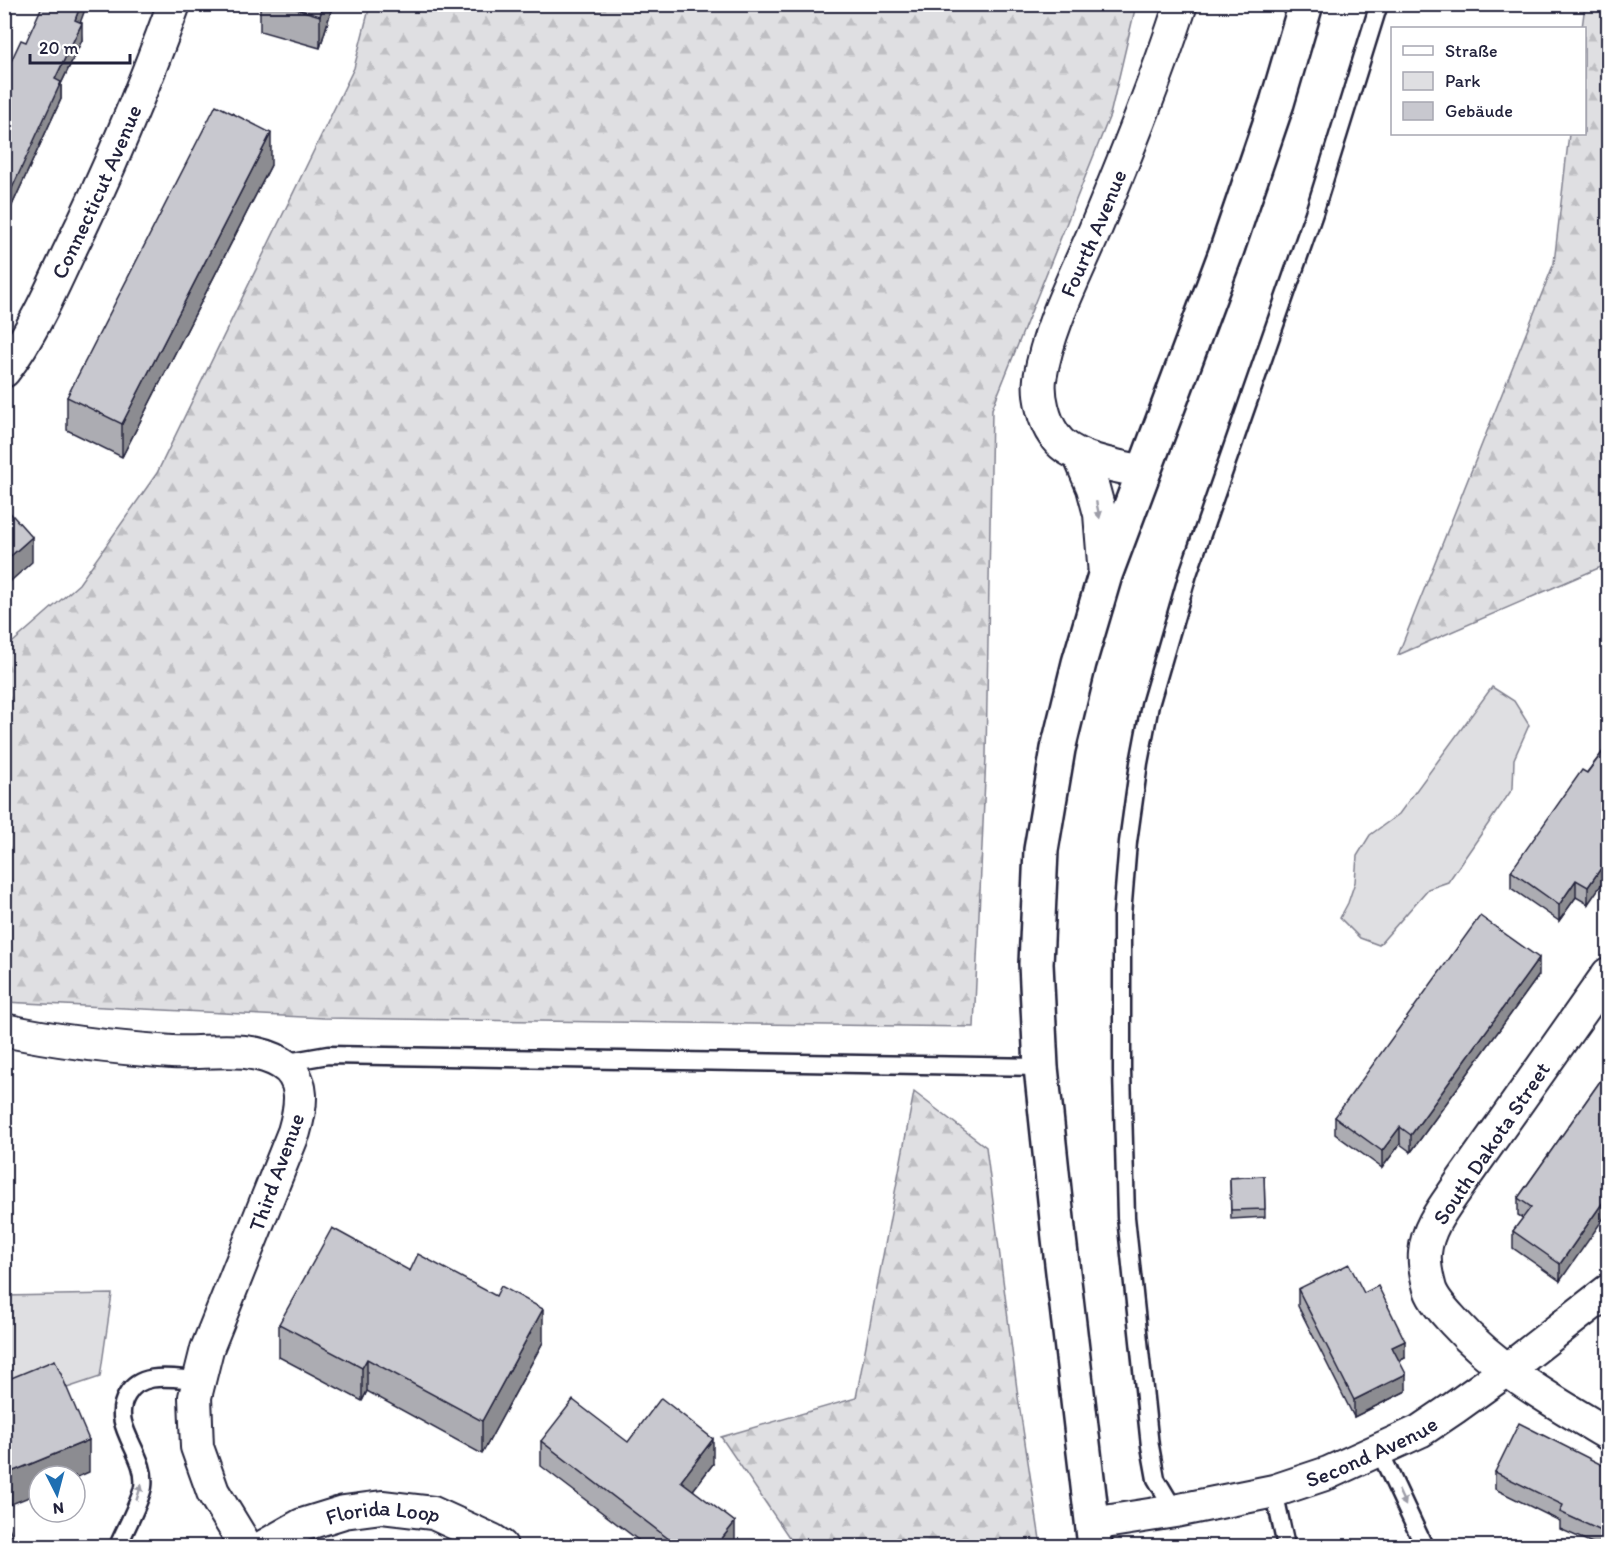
<svg xmlns="http://www.w3.org/2000/svg" width="1613" height="1551" font-family="Itim,sans-serif">
	<defs>
		<pattern id="forest-firs" width="22" height="20" patternUnits="userSpaceOnUse" patternTransform="scale(1.5)"><rect width="22" height="20" fill="#dfdfe2"/><path d="M5 1l3.5 6h-7zM16 11l3.5 6h-7z" fill="#bfbfc3"/></pattern>
	</defs>
	<rect width="100%" height="100%" fill="#fff"/>
	<filter id="ink" filterUnits="userSpaceOnUse"><feTurbulence type="fractalNoise" baseFrequency=".0167" numOctaves="2"/><feDisplacementMap in="SourceGraphic" scale="12" xChannelSelector="R" yChannelSelector="G"/><feConvolveMatrix kernelMatrix="1 2 1 2 8 2 1 2 1" color-interpolation-filters="sRGB"/></filter>
	<g filter="url(#ink)">
		<g fill="#dfdfe2" stroke="#80808e" stroke-width="1.5">
			<path d="M 1492,687 L 1514,701 L 1529,725 L 1514,759 L 1513,788 L 1448,882 L 1428,889 L 1379,945 L 1360,938 L 1340,918 L 1348,903 L 1355,882 L 1357,856 L 1370,835 L 1399,814 Z"/>
			<path d="M 112,1294 L 100,1377 L 55,1392 L 5,1413 L 4,1296 Z"/>
		</g>
		<g fill="url(#forest-firs)" stroke="#80808e" stroke-width="1.5">
			<path d="M 370,5 L 1136,5 L 1110,115 L 992,409 L 986,756 L 974,1027 L 324,1018 L 5,1002 L 5,649 L 79,584 L 157,473 L 354,68 Z"/>
			<path d="M 1585,5 L 1608,5 L 1608,564 L 1398,655 L 1554,263 L 1569,134 L 1584,134 L 1584,28 L 1582,28 Z"/>
			<path d="M 914,1092 L 986,1147 L 1018,1397 L 1041,1546 L 795,1546 L 721,1437 L 856,1398 Z"/>
		</g>
		<g fill="none" stroke-linecap="round" stroke-linejoin="round">
			<g stroke="#22223b" stroke-width="21">
				<g id="service">
					<path d="M 282,1063 L 328,1055 L 1041,1067"/>
					<path d="M 1379,1450 L 1424,1546"/>
					<path d="M 1274,1491 L 1286,1546"/>
					<path d="M 1175,1511 L 1156,1479 L 1150,1446 L 1126,1217 L 1122,1071 L 1122,915 L 1128,842 L 1139,763 L 1150,705 L 1188,574 L 1314,213 L 1379,4"/>
					<path d="M 118,1546 C 124,1532 141,1500 143,1487 C 148,1454 108,1426 127,1395 C 141,1370 175,1379 199,1380"/>
				</g>
			</g>
			<g stroke="#22223b" stroke-width="36">
				<g id="minor">
					<path id="s1" d="M 4,371 C 29,339 51,291 68,254 C 108,173 143,89 174,4"/>
					<path d="M 1079,455 L 1093,488 L 1100,514 L 1105,575"/>
					<path id="s2" d="M 1144,472 C 1118,466 1069,460 1054,435 C 1044,421 1038,396 1040,379 C 1048,327 1075,277 1095,230 C 1126,155 1156,81 1181,4"/>
					<path d="M 1608,974 L 1457,1188 C 1444,1207 1427,1228 1425,1253 C 1424,1263 1427,1278 1430,1289 C 1434,1301 1446,1313 1454,1322 C 1497,1370 1554,1402 1608,1434"/>
					<path d="M 4,1030 C 60,1042 116,1048 172,1052 C 207,1054 249,1044 281,1063 C 307,1078 301,1108 294,1132 L 207,1349 L 195,1397 L 197,1447 L 213,1492 L 246,1546"/>
					<path id="s3" d="M 1092,1524 L 1175,1511 L 1274,1491 L 1328,1473 L 1420,1431 L 1454,1408 L 1507,1370 L 1608,1291"/>
					<path id="s4" d="M 265,1546 L 302,1525 L 344,1512 L 382,1507 L 433,1513 L 492,1540 L 501,1546"/>
				</g>
			</g>
			<g stroke="#22223b" stroke-width="38">
				<path id="primary" d="M 1095,1546 L 1059,1238 L 1041,1067 L 1036,964 L 1041,850 L 1058,749 L 1079,663 L 1105,575 L 1225,255 L 1277,103 L 1306,4"/>
			</g>
			<use href="#service" stroke="#fff" stroke-width="16"/>
			<use href="#minor" stroke="#fff" stroke-width="32"/>
			<use href="#primary" stroke="#fff" stroke-width="33"/>
		</g>
		<g fill="#acacb2" stroke="#22223b" stroke-width="1.5">
			<path d="M 260,4 L 333,4 L 320,48 L 260,31 Z"/>
			<path d="M 80,22 L 82,40 L 61,84 L 61,99 L 8,214 L 4,212 L 4,76 L 26,42 Z"/>
			<path d="M 271,165 L 122,457 L 67,430 L 67,397 Z"/>
			<path d="M 1608,745 L 1588,904 L 1576,897 L 1559,921 L 1511,888 L 1511,871 Z"/>
			<path d="M 1539,975 L 1411,1152 L 1400,1144 L 1382,1168 L 1335,1134 L 1335,1117 Z"/>
			<path d="M 1608,1070 L 1560,1281 L 1513,1248 L 1513,1231 L 1523,1218 L 1518,1215 L 1518,1198 Z"/>
			<path d="M 1264,1176 L 1265,1217 L 1231,1219 L 1230,1178 Z"/>
			<path d="M 410,1271 L 543,1342 L 482,1454 L 367,1391 L 362,1401 L 279,1357 L 279,1324 Z"/>
			<path d="M 1298,1289 L 1364,1293 L 1405,1358 L 1399,1361 L 1406,1391 L 1354,1417 L 1298,1306 Z"/>
			<path d="M 541,1441 L 628,1442 L 713,1464 L 693,1490 L 735,1546 L 646,1546 L 541,1466 Z"/>
			<path d="M 1608,1468 L 1608,1546 L 1599,1546 L 1560,1529 L 1560,1521 L 1495,1489 L 1495,1472 Z"/>
		</g>
		<g fill="#8c8c91" stroke="#22223b" stroke-width="1.5">
			<path d="M 81,4 L 87,4 L 75,37 L 75,20 Z"/>
			<path d="M 323,4 L 333,4 L 320,48 L 320,16 Z"/>
			<path d="M 82,23 L 82,40 L 61,84 L 61,99 L 8,214 L 8,197 L 55,79 Z"/>
			<path d="M 271,133 L 271,165 L 122,457 L 122,424 Z"/>
			<path d="M 32,537 L 32,562 L 4,587 L 4,562 Z"/>
			<path d="M 1608,858 L 1608,875 L 1588,904 L 1588,887 Z"/>
			<path d="M 1576,880 L 1576,897 L 1559,921 L 1559,905 Z"/>
			<path d="M 1539,958 L 1539,975 L 1411,1152 L 1411,1135 Z"/>
			<path d="M 1400,1127 L 1400,1144 L 1382,1168 L 1382,1151 Z"/>
			<path d="M 1608,1195 L 1608,1212 L 1560,1281 L 1560,1264 Z"/>
			<path d="M 543,1309 L 543,1342 L 482,1454 L 482,1421 Z"/>
			<path d="M 1405,1341 L 1405,1358 L 1392,1364 L 1392,1347 Z"/>
			<path d="M 367,1359 L 367,1391 L 362,1401 L 362,1368 Z"/>
			<path d="M 1406,1374 L 1406,1391 L 1354,1417 L 1354,1400 Z"/>
			<path d="M 713,1439 L 713,1464 L 681,1506 L 681,1481 Z"/>
			<path d="M 89,1440 L 89,1472 L 75,1478 L 75,1476 L 39,1476 L 39,1493 L 4,1507 L 4,1475 Z"/>
			<path d="M 735,1522 L 735,1546 L 716,1546 Z"/>
		</g>
		<g fill="#c8c8cf" stroke="#22223b" stroke-width="1.5">
			<path d="M 43,4 L 81,4 L 75,20 L 82,23 L 55,79 L 61,82 L 8,197 L 4,195 L 4,76 L 21,40 L 26,42 Z"/>
			<path d="M 281,4 L 323,4 L 320,16 Z"/>
			<path d="M 216,105 L 271,133 L 122,424 L 67,397 Z"/>
			<path d="M 4,506 L 32,537 L 4,562 Z"/>
			<path d="M 1608,745 L 1608,858 L 1588,887 L 1576,880 L 1559,905 L 1511,871 L 1582,770 L 1587,773 Z"/>
			<path d="M 1480,916 L 1539,958 L 1411,1135 L 1400,1127 L 1382,1151 L 1335,1117 Z"/>
			<path d="M 1608,1070 L 1608,1195 L 1560,1264 L 1513,1231 L 1531,1207 L 1518,1198 Z"/>
			<path d="M 1264,1176 L 1265,1209 L 1231,1210 L 1230,1178 Z"/>
			<path d="M 332,1228 L 410,1271 L 418,1254 L 496,1296 L 501,1286 L 543,1309 L 482,1421 L 367,1359 L 362,1368 L 279,1324 Z"/>
			<path d="M 1349,1264 L 1364,1293 L 1378,1286 L 1405,1341 L 1392,1347 L 1406,1374 L 1354,1400 L 1298,1289 Z"/>
			<path d="M 55,1360 L 89,1440 L 4,1475 L 4,1381 Z"/>
			<path d="M 661,1398 L 713,1439 L 681,1481 L 735,1522 L 716,1546 L 678,1546 L 541,1441 L 573,1400 L 628,1442 Z"/>
			<path d="M 1519,1423 L 1608,1468 L 1608,1534 L 1560,1512 L 1563,1505 L 1495,1472 Z"/>
			<path d="M 4,1516 L 17,1546 L 4,1546 Z"/>
		</g>
		<defs><path id="oneway-solid" d="M-6-.8H1V-3.2L6.5 0L1 3.2V.8H-6Z" transform="scale(1.5)"/></defs>
		<g fill="#9c9ca7">
			<use href="#oneway-solid" transform="translate(1098 510) rotate(78)"/>
			<use href="#oneway-solid" transform="translate(139 1492) rotate(-73)"/>
			<use href="#oneway-solid" transform="translate(1402 1498) rotate(65)"/>
		</g>
	</g>
	<g text-anchor="middle" stroke-width="5" stroke-linejoin="round" paint-order="stroke">
		<g font-size="22" fill="#22223b" stroke="#fff">
			<text dy="8" stroke="none"><textPath href="#s1" startOffset="202">Connecticut Avenue</textPath></text>
			<text dy="8" stroke="none"><textPath href="#s2" startOffset="314">Fourth Avenue</textPath></text>
			<text transform="translate(1491 1143) rotate(-56)" y="8">South Dakota Street</text>
			<text transform="translate(276 1172) rotate(-70)" y="8">Third Avenue</text>
			<text dy="8" stroke="none"><textPath href="#s3" startOffset="290">Second Avenue</textPath></text>
			<text dy="8" stroke="none"><textPath href="#s4" startOffset="126">Florida Loop</textPath></text>
		</g>
	</g>
	<rect width="1613" height="1551" fill="none" stroke="#fff" stroke-width="24"/>
	<rect x="12" y="12" width="1589" height="1527" fill="none" stroke="#22223b" stroke-width="2" filter="url(#ink)"/>
	<rect x="1391" y="27" width="195" height="108" fill="#ffffff" stroke="#a7a7b1" stroke-width="1.5"/>
	<rect x="1403" y="46" width="30" height="9" fill="#ffffff" stroke="#a7a7b1" stroke-width="1.5"/>
	<text x="1445" y="57" font-size="18" fill="#22223b">Straße</text>
	<rect x="1403" y="72" width="30" height="18" fill="#dfdfe2" stroke="#a7a7b1" stroke-width="1.5"/>
	<text x="1445" y="87" font-size="18" fill="#22223b">Park</text>
	<rect x="1403" y="102" width="30" height="18" fill="#c8c8cf" stroke="#a7a7b1" stroke-width="1.5"/>
	<text x="1445" y="117" font-size="18" fill="#22223b">Gebäude</text>
	<g transform="translate(57 1494) rotate(174)"><circle r="28" fill="#ffffff" stroke="#a7a7b1" stroke-width="1.5"/>
	<path d="M0-4.5L10 22L0 15L-10 22Z" fill="#1f6fb2"/>
	<text y="-9" font-size="16" font-weight="bold" text-anchor="middle" fill="#22223b">N</text>
	</g>
	<path d="M30 54v9h100v-9" fill="none" stroke="#22223b" stroke-width="3"/>
	<text x="39" y="54" font-size="18" fill="#22223b" stroke="#ffffff" stroke-width="4.5" paint-order="stroke">20 m</text>
</svg>
